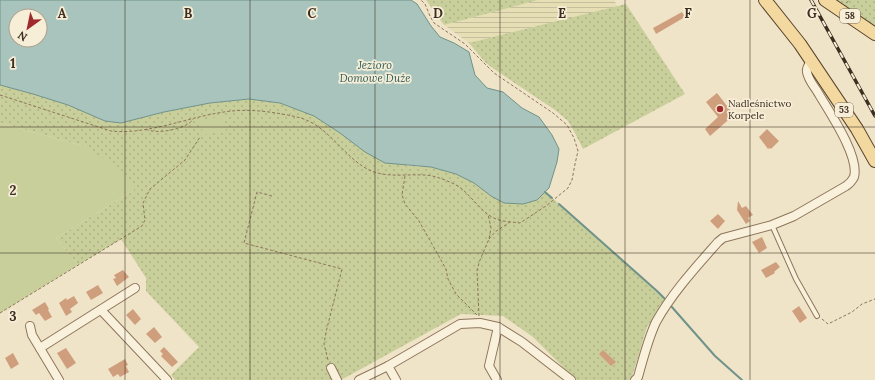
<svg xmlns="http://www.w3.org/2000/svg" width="875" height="380" font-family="Lora,serif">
	<defs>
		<pattern id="farmland-rules" width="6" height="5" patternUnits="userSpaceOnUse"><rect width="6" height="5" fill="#e6deb5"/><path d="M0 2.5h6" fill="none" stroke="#c6bf9b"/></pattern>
		<pattern id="grass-dots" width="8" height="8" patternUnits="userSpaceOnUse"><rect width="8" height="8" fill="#c9cf9b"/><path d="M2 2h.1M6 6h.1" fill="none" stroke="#aeb285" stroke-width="1.8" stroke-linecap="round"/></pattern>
	</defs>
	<rect width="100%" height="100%" fill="#f0e4c8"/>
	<path fill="url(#farmland-rules)" d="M 538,0 L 614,0 L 618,7 L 469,43 L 444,25 Z"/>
	<g fill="url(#grass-dots)">
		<path d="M 426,0 L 538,0 L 444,25 Z"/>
		<path d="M 833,0 L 875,0 L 875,29 Z"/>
		<path d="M 626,4 L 685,94 L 583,149 L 576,135 L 568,121 L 555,110 L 494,69 L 485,62 L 469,43 Z"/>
		<path d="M 0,85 L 33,94 L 68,105 L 105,121 L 121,123 L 164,112 L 210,103 L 249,99 L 280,103 L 314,116 L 340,133 L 408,166 L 431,167 L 456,174 L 474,183 L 491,196 L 537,200 L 545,192 L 569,212 L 666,300 L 647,327 L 631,380 L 576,380 L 533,337 L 503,316 L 461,314 L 341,380 L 175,380 L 171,375 L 199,347 L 146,291 L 146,278 L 121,239 L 78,265 L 56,238 L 134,190 L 83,146 L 0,123 Z"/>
	</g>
	<g fill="#c9cf9b">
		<path d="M 223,116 L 226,131 L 203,135 L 200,121 Z"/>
		<path d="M 0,123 L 83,146 L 120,168 L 134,190 L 56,238 L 78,265 L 0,313 Z"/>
	</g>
	<path fill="#a9c4bc" stroke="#6f938a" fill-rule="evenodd" d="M 0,0 L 411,0 L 417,4 L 431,26 L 440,37 L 454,43 L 469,52 L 475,75 L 487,88 L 503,92 L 522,108 L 539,117 L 552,135 L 559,149 L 557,162 L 549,188 L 537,200 L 523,204 L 504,203 L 491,196 L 474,183 L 456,174 L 431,167 L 385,163 L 365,152 L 340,133 L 314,116 L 280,103 L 249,99 L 210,103 L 164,112 L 121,123 L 105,121 L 68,105 L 33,94 L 0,85 ZM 16,16 L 40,16 L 40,40 L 16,40 Z"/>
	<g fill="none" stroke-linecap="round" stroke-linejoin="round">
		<g stroke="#6f938a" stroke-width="2">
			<path d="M 545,192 L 552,198"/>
			<path d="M 559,204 L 657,291 L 667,301"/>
			<path d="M 671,306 L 715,356 L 742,380"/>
		</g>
	</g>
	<g fill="#cf9f7d">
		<path d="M 682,12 L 685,17 L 656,34 L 653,28 Z"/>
		<path d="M 717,93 L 734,115 L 710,136 L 705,129 L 718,117 L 706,102 Z"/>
		<path d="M 767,129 L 779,141 L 771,149 L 770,148 L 768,149 L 759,137 Z"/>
		<path d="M 738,201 L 742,208 L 746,206 L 753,215 L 748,218 L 750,221 L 746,224 L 737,210 Z"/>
		<path d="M 718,214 L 725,221 L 718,229 L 710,221 Z"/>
		<path d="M 762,237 L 767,248 L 759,253 L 752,242 Z"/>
		<path d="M 776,262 L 780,267 L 774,272 L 775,273 L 766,278 L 761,270 Z"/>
		<path d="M 123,270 L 129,277 L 117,286 L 113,279 L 116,278 L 114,275 Z"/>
		<path d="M 98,285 L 103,293 L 91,300 L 86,292 Z"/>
		<path d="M 74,296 L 78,303 L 70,309 L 72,312 L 66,316 L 59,303 L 66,298 L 67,300 Z"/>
		<path d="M 45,302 L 49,309 L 48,310 L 52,317 L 45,321 L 39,313 L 36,315 L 32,310 Z"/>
		<path d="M 799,306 L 807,318 L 800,323 L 792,311 Z"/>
		<path d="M 133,309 L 141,319 L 135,325 L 126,315 Z"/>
		<path d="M 154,327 L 162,337 L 155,343 L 146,334 Z"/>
		<path d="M 164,347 L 178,362 L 172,367 L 161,356 L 163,354 L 160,351 Z"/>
		<path d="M 66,348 L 76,363 L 67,369 L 57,353 Z"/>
		<path d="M 603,350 L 616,362 L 611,366 L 599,354 Z"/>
		<path d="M 13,353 L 19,364 L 11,369 L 5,358 Z"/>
		<path d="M 125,359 L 128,365 L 126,366 L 129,372 L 120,377 L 118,374 L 113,377 L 108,369 Z"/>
	</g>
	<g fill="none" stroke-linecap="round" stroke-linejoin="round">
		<g stroke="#8d765c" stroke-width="6">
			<path id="lane" d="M 772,225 L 796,279 L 817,316"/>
		</g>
		<g stroke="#8d765c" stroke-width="10">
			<g id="street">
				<path d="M 101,310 L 167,380"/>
				<path d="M 30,326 L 32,335 L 59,380"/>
				<path d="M 40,348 L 135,288"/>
				<path d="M 388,366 L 396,380"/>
				<path d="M 331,368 L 337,380"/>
				<path d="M 359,380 L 388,366 L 460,324 L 480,323 L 498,327 L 522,342 L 571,380"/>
				<path d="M 497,380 L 489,366 L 498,327"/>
				<path d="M 635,380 L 638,377 C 643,359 648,339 656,322 C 672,293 696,267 718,242 L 723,238 L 772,225 L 794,216 L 846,186 C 849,184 852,181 854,177 C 860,156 828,110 817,91 C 813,85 808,79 807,72 C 806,68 809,65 811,61"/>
			</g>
		</g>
		<g stroke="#5b4430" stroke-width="14">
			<g id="primary">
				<path d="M 765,0 L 800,44 L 857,129 L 875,161"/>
				<path d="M 825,0 L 875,34"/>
			</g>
		</g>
		<g stroke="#8d765c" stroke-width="1" stroke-dasharray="3 2" stroke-linecap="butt">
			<path d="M 846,3 L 850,0"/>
			<path d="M 0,95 L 111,131 C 148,135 188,117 224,112 C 248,108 274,112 297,117 C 328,124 342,156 369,170 C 387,178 405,174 423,175 C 433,175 443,179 452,183 C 471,191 479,214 499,220 C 506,222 514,222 520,223 L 546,206 L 568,188 L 572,180 L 575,164 L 578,151 L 574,138 L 567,125 L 553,113 L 494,73 L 465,44 L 434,23 L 430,16 L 425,4 L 421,0"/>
			<path d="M 146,129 C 155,135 188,129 193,119"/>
			<path d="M 405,176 L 402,195 L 405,204 L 419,221 L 446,269 L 448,279 L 456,294 L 477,315"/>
			<path d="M 272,196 L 257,192 L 244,243 L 342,269 L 326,332 L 324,344 L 328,360"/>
			<path d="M 489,239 L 495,232 L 510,222"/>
			<path d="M 0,313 L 142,226 L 145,220 L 143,203 L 150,189 L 185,160 L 200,137"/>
			<path d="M 479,316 L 477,270 L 480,260 L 489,239 L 491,228 L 488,214"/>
			<path d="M 822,319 L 828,324 L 852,312 L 862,304 L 875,299"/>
		</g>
		<use href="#lane" stroke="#faf1dc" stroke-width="4"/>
		<use href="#street" stroke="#faf1dc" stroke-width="8"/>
		<use href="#primary" stroke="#f3d9a0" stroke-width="12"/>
		<g stroke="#3d2e20" stroke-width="3.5">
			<path id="rail" d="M 811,0 L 875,116"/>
		</g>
		<use href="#rail" stroke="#f7eed8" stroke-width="2" stroke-dasharray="6" stroke-linecap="butt"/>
	</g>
	<path fill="none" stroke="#3d2e20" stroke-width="1" stroke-opacity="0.55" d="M 125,0 L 125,380M 250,0 L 250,380M 375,0 L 375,380M 500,0 L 500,380M 625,0 L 625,380M 750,0 L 750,380M 0,127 L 875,127M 0,253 L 875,253"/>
	<circle fill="#9e2a2b" stroke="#f7eed8" stroke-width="1.5" cx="720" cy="109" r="4"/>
	<g text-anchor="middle" stroke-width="3.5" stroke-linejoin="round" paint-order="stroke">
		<g fill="#f7eed8" stroke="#756857" stroke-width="1">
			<rect x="840" y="9" width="20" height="14" rx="3"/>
			<rect x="835" y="103" width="18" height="14" rx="3"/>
		</g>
		<g font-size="9" font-weight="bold" fill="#3d2e20">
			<text x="850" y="19">58</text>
			<text x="844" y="113">53</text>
		</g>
		<g font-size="10" fill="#3d2e20" stroke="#f7eed8" text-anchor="start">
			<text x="728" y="107">Nadleśnictwo<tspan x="728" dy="12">Korpele</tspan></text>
		</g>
		<g font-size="11" font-style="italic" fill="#2f5d5a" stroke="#f7eed8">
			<text x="375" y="69">Jezioro<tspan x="375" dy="13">Domowe Duże</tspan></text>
		</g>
	</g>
	<g font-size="13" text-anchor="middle" font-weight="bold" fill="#3d2e20" stroke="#f7eed8" stroke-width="3.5" stroke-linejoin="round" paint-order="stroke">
		<text x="62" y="18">A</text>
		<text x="188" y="18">B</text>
		<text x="312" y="18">C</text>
		<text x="438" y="18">D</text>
		<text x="562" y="18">E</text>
		<text x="688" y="18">F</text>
		<text x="812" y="18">G</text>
		<text x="13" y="68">1</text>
		<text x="13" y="195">2</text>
		<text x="13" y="321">3</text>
	</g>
	<g transform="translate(28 28) rotate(213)"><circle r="19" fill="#f7eed8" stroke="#ada18e"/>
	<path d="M0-3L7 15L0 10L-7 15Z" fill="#9e2a2b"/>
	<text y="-6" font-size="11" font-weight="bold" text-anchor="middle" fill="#3d2e20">N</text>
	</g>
</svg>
